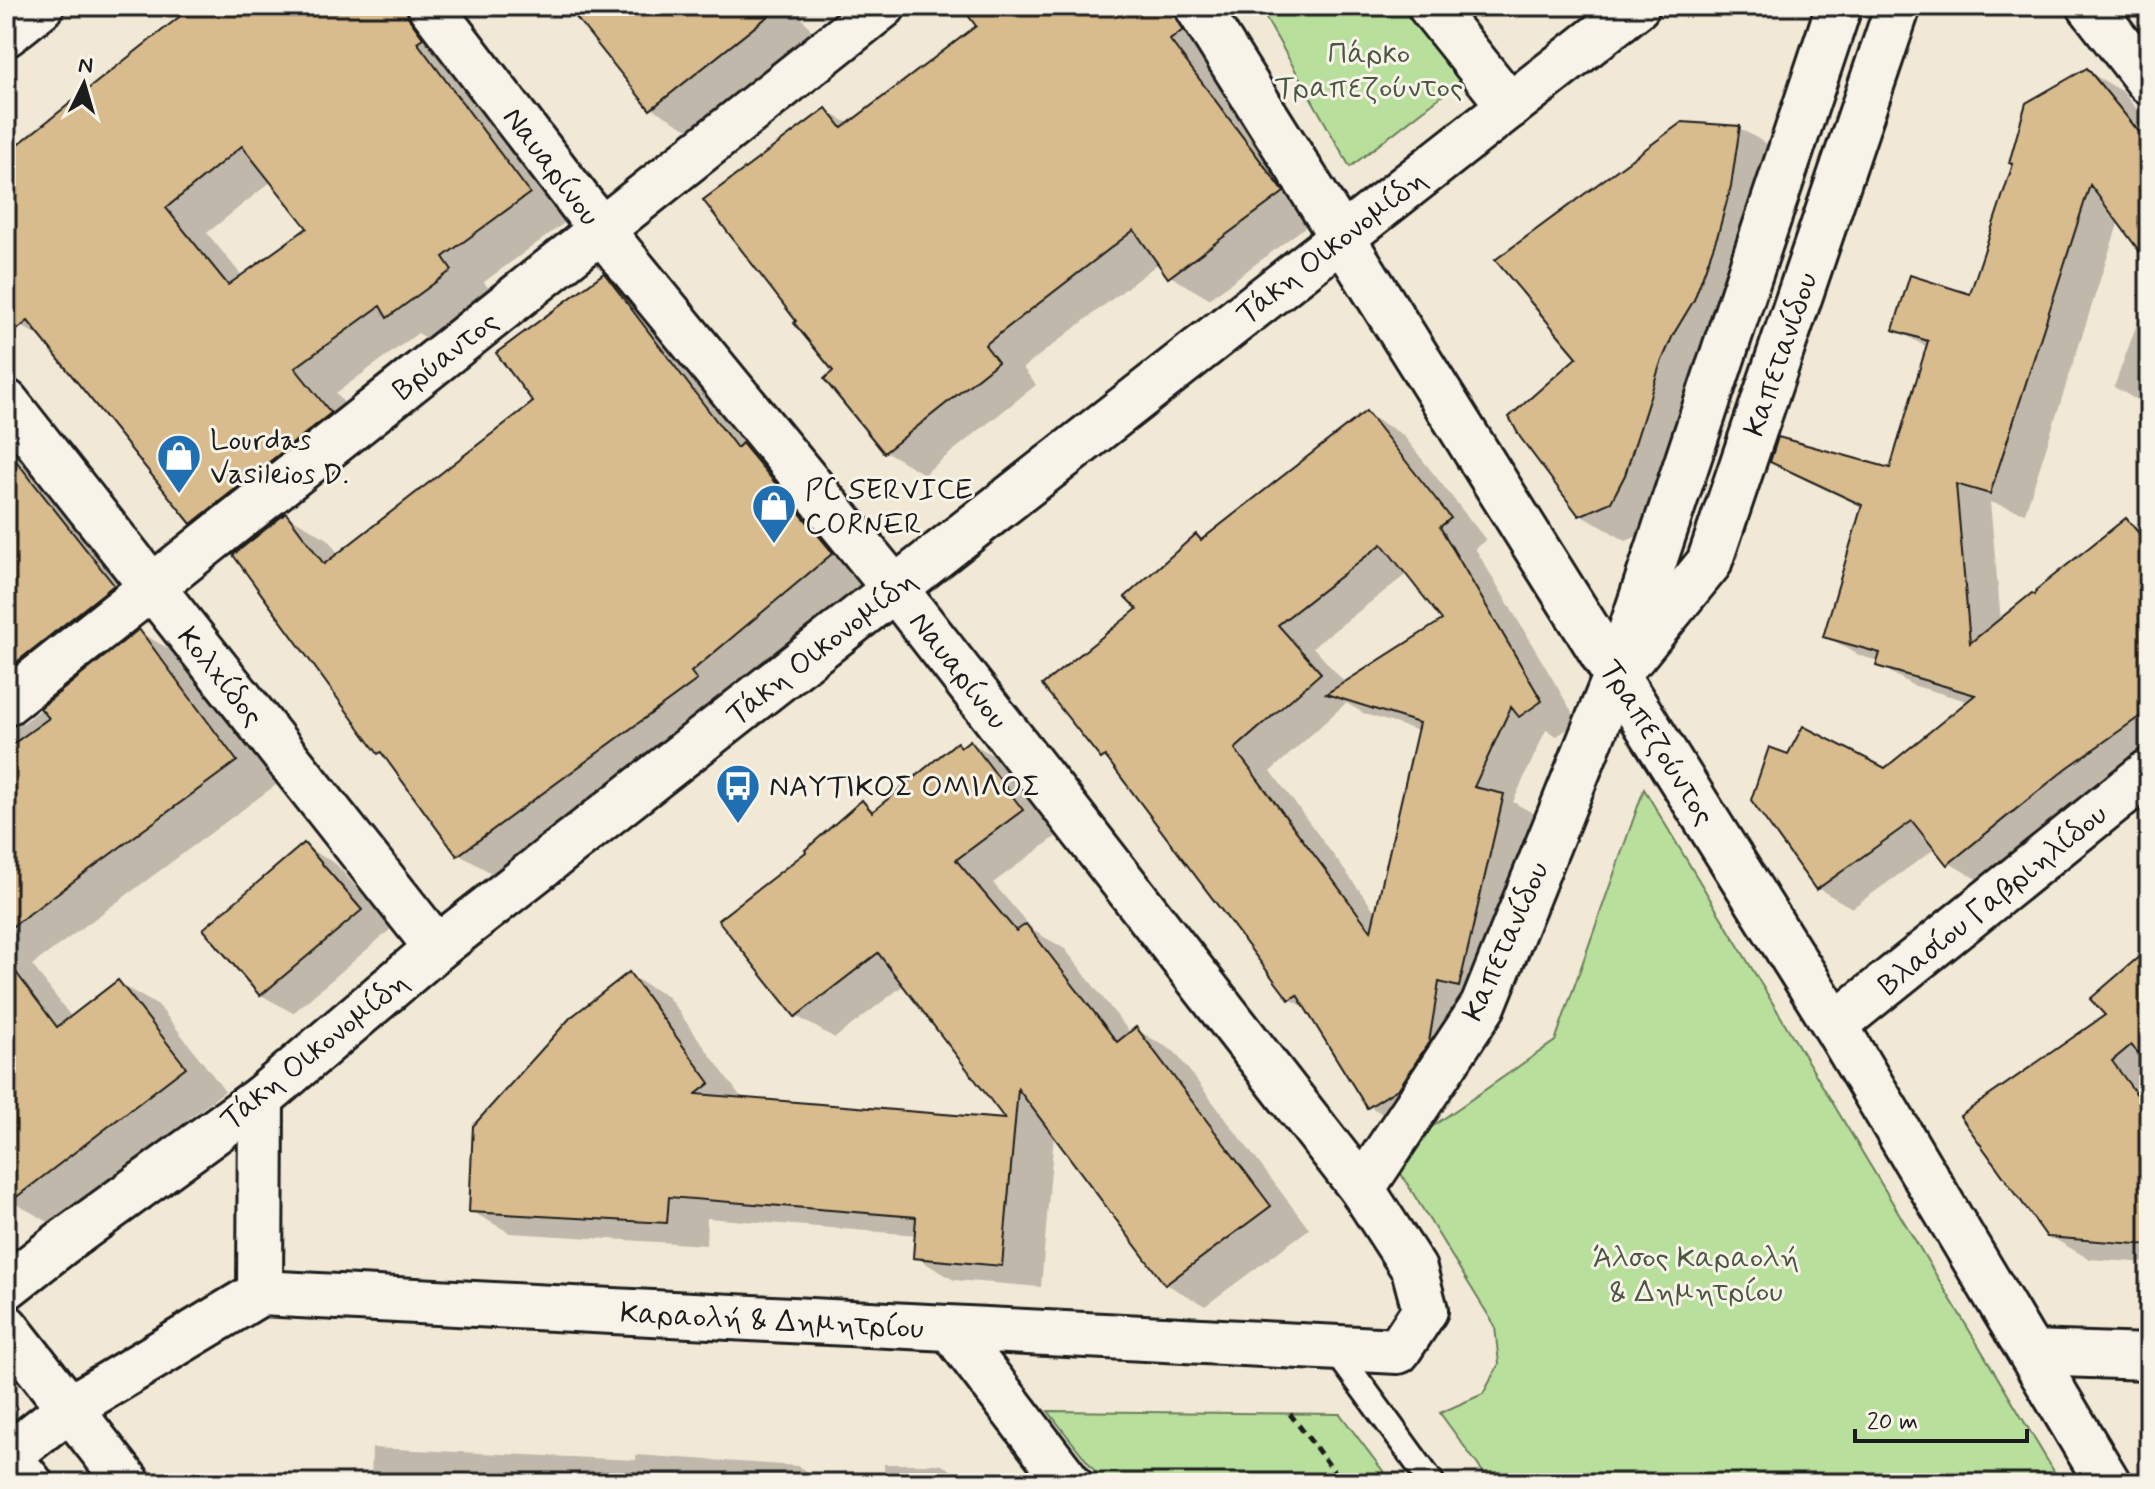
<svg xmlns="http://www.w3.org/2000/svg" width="2155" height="1489" font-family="Mynerve,sans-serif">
	<rect width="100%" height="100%" fill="#f1e8d6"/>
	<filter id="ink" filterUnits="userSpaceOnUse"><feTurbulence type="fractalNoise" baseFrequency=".0125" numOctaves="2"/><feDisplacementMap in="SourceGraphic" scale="16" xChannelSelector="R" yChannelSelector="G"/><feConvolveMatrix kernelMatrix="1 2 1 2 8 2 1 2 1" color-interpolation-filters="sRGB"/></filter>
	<g filter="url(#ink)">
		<g fill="#b8e09c" stroke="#6a7e5c" stroke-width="2">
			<path d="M 1259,6 L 1416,6 L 1472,72 L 1350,167 Z"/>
			<path d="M 1644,789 L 2061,1483 L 1491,1483 L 1440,1413 L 1483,1394 L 1499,1364 L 1495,1326 L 1390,1156 L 1555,1041 Z"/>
			<path d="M 1048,1411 L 1340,1414 L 1392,1483 L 1104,1483 Z"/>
		</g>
		<g fill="#0003" fill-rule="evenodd">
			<path d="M 195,6 L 434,6 L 571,218 L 484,282 L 493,295 L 431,341 L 418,333 L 336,393 L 372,438 L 235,547 L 192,523 L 46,340 L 21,326 L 6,308 L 6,157 ZM 272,181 L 309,228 L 243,277 L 207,233 Z"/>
			<path d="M 569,6 L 816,6 L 802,18 L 820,41 L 700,136 L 651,108 Z"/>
			<path d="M 973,6 L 1193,6 L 1321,215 L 1209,299 L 1170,276 L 1160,262 L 1023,368 L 1036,385 L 924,474 L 885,451 L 836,371 L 826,111 L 850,124 L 978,27 Z"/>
			<path d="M 2087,71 L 2122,91 L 2149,124 L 2149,261 L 2119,221 L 2025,513 L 1990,502 L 2001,621 L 2036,597 L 2127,520 L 2149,533 L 2149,754 L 1983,883 L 1949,863 L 1936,848 L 1852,908 L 1817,888 L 1789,757 L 1885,771 L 1970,702 L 1912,685 L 1878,665 L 1879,661 L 1860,656 L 1826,636 L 1864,508 L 1807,481 L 1772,461 L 1891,471 L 1928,348 L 1895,329 L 1971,296 Z"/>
			<path d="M 1739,128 L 1785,154 L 1656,528 L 1626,541 L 1580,514 L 1580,357 Z"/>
			<path d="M 604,275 L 646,299 L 874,578 L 500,878 L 458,854 L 388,758 L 379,753 L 286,515 L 328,539 L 339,555 L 536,402 Z"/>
			<path d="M 2149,303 L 2149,407 L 2114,387 L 2139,318 Z"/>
			<path d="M 1366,413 L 1403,435 L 1486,540 L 1475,548 L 1578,722 L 1557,736 L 1546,730 L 1513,802 L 1540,817 L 1476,1002 L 1405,1127 L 1369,1106 L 1308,1009 L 1290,999 L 1113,764 L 1102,757 L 1140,610 L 1196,536 L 1203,541 ZM 1408,573 L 1445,621 L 1346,684 L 1313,647 ZM 1346,703 L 1365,714 L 1419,731 L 1377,914 L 1271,771 Z"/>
			<path d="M 6,421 L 154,609 L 31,706 L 23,718 L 22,724 L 139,632 L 180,655 L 276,785 L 32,965 L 72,1018 L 118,983 L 159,1006 L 225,1091 L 52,1224 L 11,1201 L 6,1194 Z"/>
			<path d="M 970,742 L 1009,765 L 1061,833 L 993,883 L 1034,931 L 1065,949 L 1131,1034 L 1137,1030 L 1175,1052 L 1309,1229 L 1205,1306 L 1166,1284 L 1054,1135 L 1041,1287 L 954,1280 L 915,1257 L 917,1235 L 707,1218 L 706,1245 L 510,1233 L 471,1211 L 629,975 L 668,997 L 743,1100 L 1009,1122 L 904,985 L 835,1038 L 796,1016 L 809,852 L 862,803 L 876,811 L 958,744 L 964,747 Z"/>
			<path d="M 304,846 L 336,864 L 392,928 L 293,1013 L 261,995 L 205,929 Z"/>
			<path d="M 2149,951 L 2149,1263 L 2089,1259 L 2048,1235 L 2108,1016 Z"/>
			<path d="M 372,1448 L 636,1460 L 636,1455 L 798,1466 L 826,1483 L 371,1483 Z"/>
			<path d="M 884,1464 L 940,1464 L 974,1483 L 884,1483 Z"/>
		</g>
		<g fill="#d9bc8d" stroke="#1c1c1c" stroke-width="2" fill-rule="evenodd">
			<path d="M 193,6 L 406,6 L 410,20 L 423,38 L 417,42 L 530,193 L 443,257 L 452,270 L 387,318 L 380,306 L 295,368 L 331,413 L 191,524 L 28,321 L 6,339 L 6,154 ZM 242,146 L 307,228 L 228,285 L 166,208 Z"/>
			<path d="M 567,6 L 781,6 L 650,110 Z"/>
			<path d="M 961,6 L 1172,6 L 1183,30 L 1170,40 L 1284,192 L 1168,278 L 1134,230 L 985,345 L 998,362 L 884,453 L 824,379 L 833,371 L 794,323 L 796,321 L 703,200 L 826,108 L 842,128 L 976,26 Z"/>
			<path d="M 2087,68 L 2149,144 L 2149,264 L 2090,185 L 1990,494 L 1956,484 L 1970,643 L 2032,593 L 2035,595 L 2037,589 L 2126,518 L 2149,545 L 2149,710 L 2067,768 L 1947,865 L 1912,821 L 1816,890 L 1751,800 L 1769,747 L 1788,754 L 1803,726 L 1885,768 L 1975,695 L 1876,666 L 1880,653 L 1823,637 L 1862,505 L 1770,462 L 1778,437 L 1890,468 L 1928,341 L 1893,330 L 1910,275 L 1970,294 L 2013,164 L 2009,163 L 2026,103 Z"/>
			<path d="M 1682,122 L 1740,126 L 1731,186 L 1718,234 L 1694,300 L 1673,335 L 1660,365 L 1625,475 L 1611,502 L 1579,516 L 1520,437 L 1509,417 L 1577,357 L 1495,260 Z"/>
			<path d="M 604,273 L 737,448 L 742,443 L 833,553 L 691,672 L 697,680 L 457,856 L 381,752 L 378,754 L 233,555 L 286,513 L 324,564 L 533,402 L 496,353 Z"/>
			<path d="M 1366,411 L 1451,518 L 1440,527 L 1542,701 L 1519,717 L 1511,707 L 1474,787 L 1504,794 L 1459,987 L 1439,982 L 1429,1042 L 1399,1088 L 1367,1108 L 1297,995 L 1289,1000 L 1105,756 L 1101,759 L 1042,685 L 1137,609 L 1125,597 L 1196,534 L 1201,540 ZM 1382,544 L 1442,620 L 1326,694 L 1419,723 L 1371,931 L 1235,749 L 1321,673 L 1278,625 Z"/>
			<path d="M 6,448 L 114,585 L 9,668 L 6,664 Z"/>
			<path d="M 139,629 L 237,761 L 6,931 L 6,749 L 49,718 L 40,708 Z"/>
			<path d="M 970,740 L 1023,810 L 956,860 L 1016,931 L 1026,924 L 1117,1042 L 1136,1027 L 1271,1206 L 1165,1285 L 1018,1089 L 1002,1266 L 913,1258 L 916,1217 L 669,1197 L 667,1223 L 469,1212 L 473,1126 L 570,1018 L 629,972 L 710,1083 L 696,1094 L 1005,1119 L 878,953 L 795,1017 L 718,920 L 806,852 L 805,850 L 862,800 L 872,812 L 957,742 L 961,747 Z"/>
			<path d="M 304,843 L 362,910 L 260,996 L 203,929 Z"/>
			<path d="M 2149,948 L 2149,1065 L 2131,1045 L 2112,1061 L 2149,1111 L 2149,1245 L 2047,1237 L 1960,1116 L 2105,1015 L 2090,999 Z"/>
			<path d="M 6,959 L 57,1027 L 118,980 L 186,1067 L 6,1205 Z"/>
		</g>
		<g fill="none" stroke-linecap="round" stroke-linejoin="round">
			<g stroke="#1c1c1c" stroke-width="30">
				<path id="lane" d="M 1333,1347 L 1432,1483"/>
			</g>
			<g stroke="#1c1c1c" stroke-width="50">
				<g id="street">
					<path d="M 1197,6 L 1835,1025 L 2108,1483"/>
					<path d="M 1430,6 L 1510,106"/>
					<path d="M 2090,6 L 2149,82"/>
					<path d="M 6,402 L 437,948"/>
					<path d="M 1633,656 L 1709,563 L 1898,6"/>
					<path d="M 6,703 L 883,6"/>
					<path d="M 1835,1025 L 2149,772"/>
					<path d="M 1362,1189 L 1483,1006 L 1616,676 L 1839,6"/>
					<path d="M 952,1330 L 1069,1483"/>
					<path d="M 8,1456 L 69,1408 L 260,1293 L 1398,1351 L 1425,1310 L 1414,1269 L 1362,1189 L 895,589 L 602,231 L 430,6"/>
				</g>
			</g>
			<g stroke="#1c1c1c" stroke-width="50">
				<g id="secondary">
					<path d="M 6,34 L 41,6"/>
					<path d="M 6,1287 L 62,1243 L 261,1098 L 437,948 L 1637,6"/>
					<path d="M 260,1293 L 261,1098"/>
					<path d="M 6,1327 L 128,1483"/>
					<path d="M 2031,1353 L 2149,1357"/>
					<path d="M 6,1454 L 30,1483"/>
				</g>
			</g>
			<path stroke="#1c1c1c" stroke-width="5" stroke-dasharray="8 6" stroke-linecap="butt" d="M 1290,1414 L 1343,1483"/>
			<use href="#lane" stroke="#f7f3e8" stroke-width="24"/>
			<use href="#street" stroke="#f7f3e8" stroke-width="44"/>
			<use href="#secondary" stroke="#f7f3e8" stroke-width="44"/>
		</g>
	</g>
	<defs>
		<g id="shop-pin" transform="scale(2.3)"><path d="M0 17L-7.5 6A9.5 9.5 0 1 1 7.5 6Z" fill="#1f6fb2" stroke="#f7f3e8"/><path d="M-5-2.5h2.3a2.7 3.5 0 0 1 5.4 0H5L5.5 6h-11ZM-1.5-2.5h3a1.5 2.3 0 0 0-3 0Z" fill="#fff"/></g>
		<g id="bus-pin" transform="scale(2.3)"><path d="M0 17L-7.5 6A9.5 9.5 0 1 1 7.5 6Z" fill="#1f6fb2" stroke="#f7f3e8"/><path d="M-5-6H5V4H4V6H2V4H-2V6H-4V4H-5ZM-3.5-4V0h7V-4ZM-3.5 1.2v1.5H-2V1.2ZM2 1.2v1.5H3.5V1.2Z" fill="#fff"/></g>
	</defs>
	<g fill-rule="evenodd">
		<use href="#shop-pin" x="179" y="456"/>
		<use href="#shop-pin" x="774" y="506"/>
		<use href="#bus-pin" x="738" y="786"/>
	</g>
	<g text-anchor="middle" stroke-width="6" stroke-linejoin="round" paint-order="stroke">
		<g font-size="30" fill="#4b5742" stroke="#f7f3e8">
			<text x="1369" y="63">Πάρκο<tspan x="1369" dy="34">Τραπεζούντος</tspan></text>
			<text x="1696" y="1267">Άλσος Καραολή<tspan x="1696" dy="34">&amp; Δημητρίου</tspan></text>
		</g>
		<g font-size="30" fill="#1c1c1c" stroke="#f7f3e8">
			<text transform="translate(552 166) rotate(53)" y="10">Ναυαρίνου</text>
			<text transform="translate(1331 246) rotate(-38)" y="10">Τάκη Οικονομίδη</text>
			<text transform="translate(1780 354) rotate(-71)" y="10">Καπετανίδου</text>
			<text transform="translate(445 355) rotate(-38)" y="10">Βρύαντος</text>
			<text transform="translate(821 647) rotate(-38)" y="10">Τάκη Οικονομίδη</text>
			<text transform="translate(959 670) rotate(52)" y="10">Ναυαρίνου</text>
			<text transform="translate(221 676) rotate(51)" y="10">Κολχίδος</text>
			<text transform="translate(1658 742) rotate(58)" y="10">Τραπεζούντος</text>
			<text transform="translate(1992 899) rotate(-39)" y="10">Βλασίου Γαβριηλίδου</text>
			<text transform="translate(1505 941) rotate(-66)" y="10">Καπετανίδου</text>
			<text transform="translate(314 1050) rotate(-39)" y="10">Τάκη Οικονομίδη</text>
			<text transform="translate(772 1320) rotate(3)" y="10">Καραολή &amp; Δημητρίου</text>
		</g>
		<g font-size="30" fill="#1c1c1c" stroke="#f7f3e8" text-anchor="start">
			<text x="210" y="449">Lourdas<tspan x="210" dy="34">Vasileios D.</tspan></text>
			<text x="805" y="499">PC SERVICE<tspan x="805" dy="34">CORNER</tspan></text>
			<text x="769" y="796">ΝΑΥΤΙΚΟΣ ΟΜΙΛΟΣ</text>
		</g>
	</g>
	<rect width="2155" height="1489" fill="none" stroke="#f7f3e8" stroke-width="32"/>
	<rect x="16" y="16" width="2123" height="1457" fill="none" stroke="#1c1c1c" stroke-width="3" filter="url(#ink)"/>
	<g transform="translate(84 84) rotate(5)" stroke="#f7f3e8" stroke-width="6" paint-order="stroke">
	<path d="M0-6L14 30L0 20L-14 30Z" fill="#1c1c1c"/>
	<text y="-12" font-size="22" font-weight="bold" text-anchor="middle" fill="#1c1c1c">N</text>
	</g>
	<path d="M1855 1429v12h172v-12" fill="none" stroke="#1c1c1c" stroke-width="4"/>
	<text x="1867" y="1429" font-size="24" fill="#1c1c1c" stroke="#f7f3e8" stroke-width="6" paint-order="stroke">20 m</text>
</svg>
